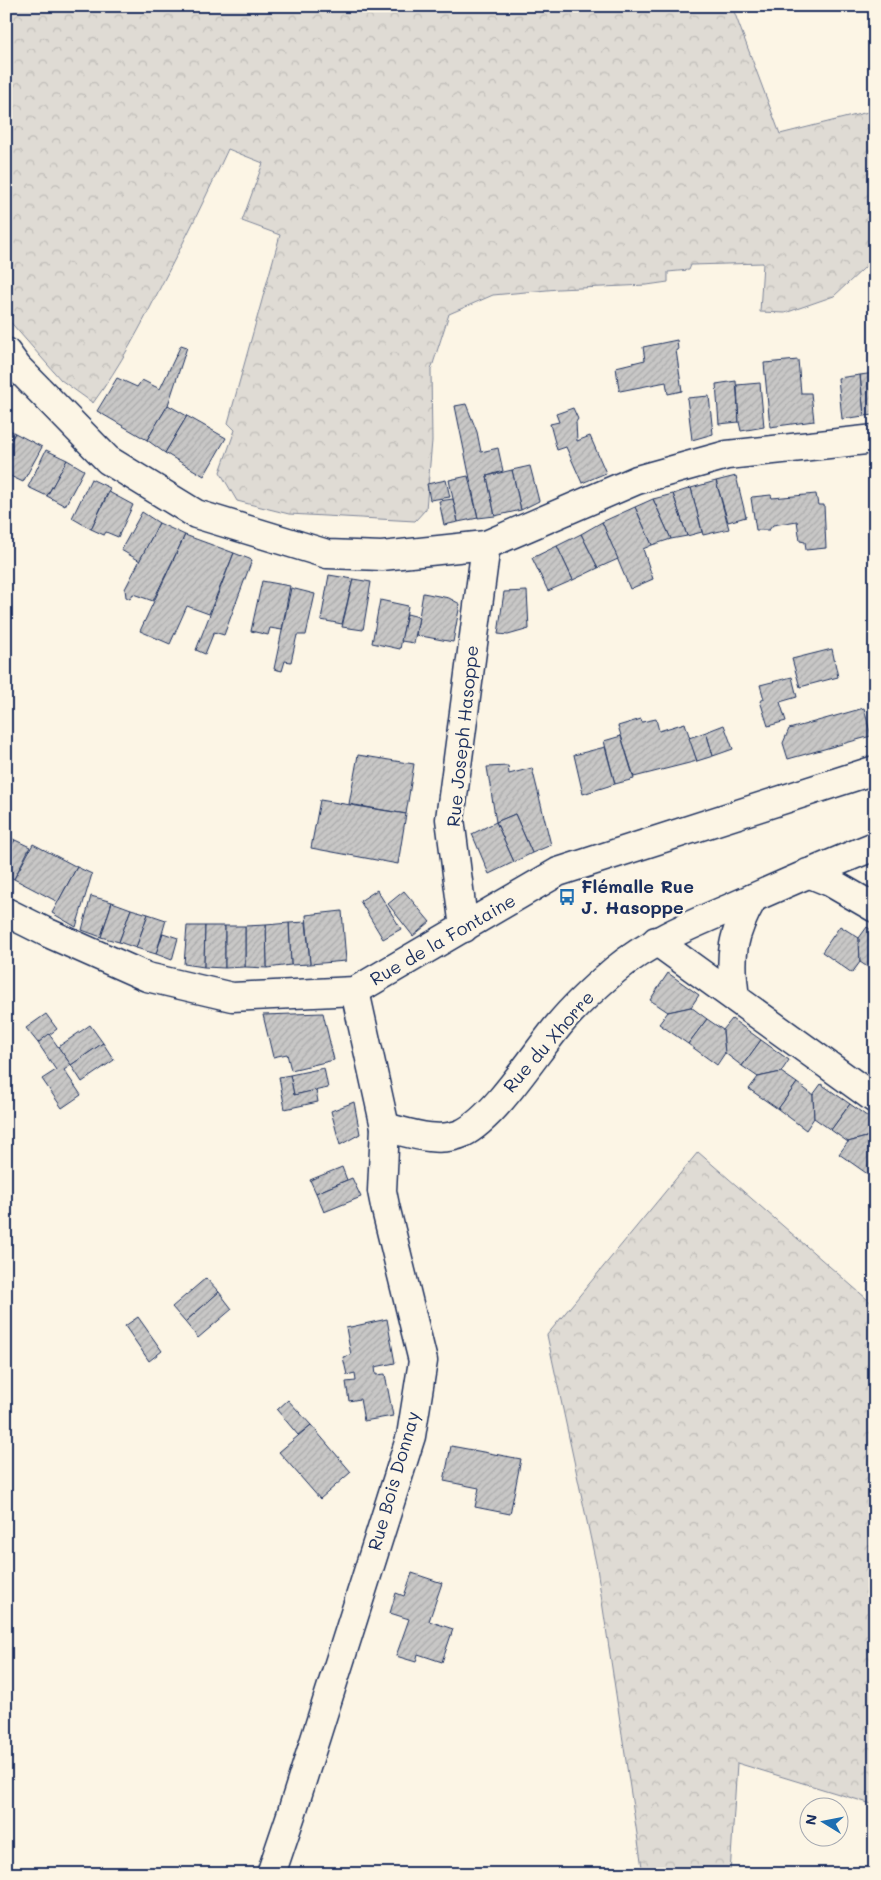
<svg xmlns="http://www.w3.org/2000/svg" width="881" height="1880" font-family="Mali,sans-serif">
	<defs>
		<pattern id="forest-crowns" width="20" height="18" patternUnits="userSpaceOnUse" patternTransform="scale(1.25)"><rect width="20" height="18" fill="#dfdbd4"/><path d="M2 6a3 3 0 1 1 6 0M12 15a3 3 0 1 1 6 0" fill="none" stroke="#bfbcb8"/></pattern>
		<pattern id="building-hatch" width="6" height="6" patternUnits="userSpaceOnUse" patternTransform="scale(1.25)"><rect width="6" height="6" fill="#c8c7c6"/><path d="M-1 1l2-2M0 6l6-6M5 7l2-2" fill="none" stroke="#ababac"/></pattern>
	</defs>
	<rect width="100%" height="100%" fill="#fcf5e5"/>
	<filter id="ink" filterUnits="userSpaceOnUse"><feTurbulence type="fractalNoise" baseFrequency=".02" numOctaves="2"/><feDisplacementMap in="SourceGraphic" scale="10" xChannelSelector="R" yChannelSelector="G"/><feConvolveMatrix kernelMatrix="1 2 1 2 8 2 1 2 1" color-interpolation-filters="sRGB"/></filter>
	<g filter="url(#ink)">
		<g fill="url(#forest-crowns)" stroke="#7d8599">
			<path d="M 6,6 L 732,6 L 780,134 L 872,111 L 875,116 L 875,258 L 834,296 L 785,313 L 760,312 L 763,263 L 691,265 L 689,270 L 668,272 L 668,282 L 647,285 L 558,289 L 493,295 L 449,314 L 431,370 L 432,441 L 426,509 L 415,521 L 289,514 L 237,501 L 220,472 L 235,430 L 228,423 L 280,235 L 242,221 L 263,163 L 228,149 C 207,195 185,240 162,284 C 142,325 120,366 93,403 L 61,380 L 6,317 Z"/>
			<path d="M 698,1152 L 875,1306 L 875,1805 L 737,1763 L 730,1874 L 643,1874 L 597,1568 L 547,1335 Z"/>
		</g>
		<g fill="url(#building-hatch)" stroke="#1b2f5e">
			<path d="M 677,340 L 678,350 L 676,350 L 682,391 L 668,394 L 666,382 L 620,391 L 619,390 L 616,367 L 645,360 L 643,347 Z"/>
			<path d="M 181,345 L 187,347 L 168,405 L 147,440 L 97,411 L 117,378 L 137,387 L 142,380 L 160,389 Z"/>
			<path d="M 798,360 L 801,393 L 811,393 L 814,421 L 770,427 L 764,363 Z"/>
			<path d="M 875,373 L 875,415 L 864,416 L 860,375 Z"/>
			<path d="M 860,375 L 864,416 L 842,419 L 838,378 Z"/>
			<path d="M 736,381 L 739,422 L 719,424 L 716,384 Z"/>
			<path d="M 760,383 L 764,427 L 741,431 L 739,422 L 737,385 Z"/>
			<path d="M 709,396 L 713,434 L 692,440 L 687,398 Z"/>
			<path d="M 466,404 L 477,432 L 481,452 L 498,448 L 503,471 L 487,476 L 495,516 L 478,518 L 455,406 Z"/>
			<path d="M 168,405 L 187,416 L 165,453 L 147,440 Z"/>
			<path d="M 573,408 L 578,419 L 576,422 L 577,441 L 590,436 L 606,473 L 582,483 L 566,447 L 557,450 L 550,424 L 559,422 L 556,414 Z"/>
			<path d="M 187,416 L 226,438 L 204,476 L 165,453 Z"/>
			<path d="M 6,428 L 15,433 L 6,448 Z"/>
			<path d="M 15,433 L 42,447 L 23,482 L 6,474 L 6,448 Z"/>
			<path d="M 46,450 L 67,460 L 47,496 L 28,487 Z"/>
			<path d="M 67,460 L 84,470 L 65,506 L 47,496 Z"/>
			<path d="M 530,466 L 539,501 L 521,510 L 512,470 Z"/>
			<path d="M 512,470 L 521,510 L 495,516 L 487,476 Z"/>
			<path d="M 468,476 L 478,518 L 458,522 L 449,480 Z"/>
			<path d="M 736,476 L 746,517 L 728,522 L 716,481 Z"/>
			<path d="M 91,479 L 110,488 L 91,529 L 72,518 Z"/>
			<path d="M 446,480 L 450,497 L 430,500 L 427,484 Z"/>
			<path d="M 716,481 L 729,529 L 703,535 L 691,488 Z"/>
			<path d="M 691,488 L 702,532 L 687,536 L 673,494 Z"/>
			<path d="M 109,492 L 133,505 L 118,537 L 106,532 L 104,535 L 91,529 Z"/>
			<path d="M 673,494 L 687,536 L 671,539 L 653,499 Z"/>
			<path d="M 816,494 L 818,505 L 824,505 L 826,548 L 806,550 L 805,542 L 800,541 L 797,521 L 773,525 L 769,530 L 756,530 L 751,498 L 752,497 L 771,495 L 772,498 Z"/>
			<path d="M 453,499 L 458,522 L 444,525 L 439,501 Z"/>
			<path d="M 653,499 L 671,539 L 652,545 L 635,507 Z"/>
			<path d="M 635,507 L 652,545 L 643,549 L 653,579 L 630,589 L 602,522 Z"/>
			<path d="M 142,512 L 159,523 L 140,561 L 121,550 Z"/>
			<path d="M 602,522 L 618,559 L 598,568 L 581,534 Z"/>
			<path d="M 159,523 L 185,535 L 153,601 L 133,594 L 130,599 L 126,597 L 125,589 Z"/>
			<path d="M 581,534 L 598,568 L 573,580 L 557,546 Z"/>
			<path d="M 185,535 L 234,553 L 209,614 L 187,606 L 170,644 L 140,631 Z"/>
			<path d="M 557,546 L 573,580 L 548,591 L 532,558 Z"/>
			<path d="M 234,553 L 252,560 L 224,635 L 214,632 L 205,654 L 196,650 Z"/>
			<path d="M 329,575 L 353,579 L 342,624 L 321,620 Z"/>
			<path d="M 353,579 L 371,582 L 363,630 L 342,627 Z"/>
			<path d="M 262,581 L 290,586 L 282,630 L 270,628 L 268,635 L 251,631 Z"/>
			<path d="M 291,588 L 315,594 L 306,635 L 297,635 L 291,662 L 285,661 L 282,671 L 274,669 Z"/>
			<path d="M 527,591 L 529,629 L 508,635 L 498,634 L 504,592 Z"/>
			<path d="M 423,593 L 449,598 L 460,604 L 453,642 L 416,635 Z"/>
			<path d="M 380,600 L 408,606 L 400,649 L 372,643 Z"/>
			<path d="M 407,614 L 419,617 L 414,643 L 401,641 Z"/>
			<path d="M 832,649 L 838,677 L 800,687 L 792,659 Z"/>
			<path d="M 792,677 L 797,697 L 780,702 L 786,721 L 768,726 L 760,701 L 764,699 L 760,685 Z"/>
			<path d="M 864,708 L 871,736 L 788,759 L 783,743 L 789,729 Z"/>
			<path d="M 641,719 L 642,722 L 656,719 L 659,731 L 685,723 L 697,761 L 634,777 L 618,726 Z"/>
			<path d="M 724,725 L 733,749 L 713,756 L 706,732 Z"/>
			<path d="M 706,732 L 713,756 L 697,761 L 689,738 Z"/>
			<path d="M 621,736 L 634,779 L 615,784 L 604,741 Z"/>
			<path d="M 605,747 L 615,784 L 583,794 L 574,755 Z"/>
			<path d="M 358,755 L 414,764 L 406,814 L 349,804 Z"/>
			<path d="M 508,766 L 509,774 L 532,768 L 551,845 L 532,853 L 515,814 L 496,822 L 487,767 Z"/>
			<path d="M 320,800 L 406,814 L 398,864 L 311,848 Z"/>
			<path d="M 515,814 L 532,853 L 514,862 L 496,822 Z"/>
			<path d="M 496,822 L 514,862 L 489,874 L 472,834 Z"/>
			<path d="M 6,835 L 15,840 L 6,856 Z"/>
			<path d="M 15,840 L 30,847 L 14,879 L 6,875 L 6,856 Z"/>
			<path d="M 33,844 L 77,867 L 58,902 L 14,879 Z"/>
			<path d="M 77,867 L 92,874 L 76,927 L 52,913 Z"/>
			<path d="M 377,890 L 401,929 L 383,939 L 360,901 Z"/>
			<path d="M 404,891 L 430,922 L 413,936 L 388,904 Z"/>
			<path d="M 91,896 L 112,902 L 101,937 L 82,930 Z"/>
			<path d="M 112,902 L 131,909 L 119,942 L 101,937 Z"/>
			<path d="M 131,909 L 148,914 L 136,948 L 119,942 Z"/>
			<path d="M 342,911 L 346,961 L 310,964 L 306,915 Z"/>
			<path d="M 148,914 L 166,920 L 156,954 L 136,948 Z"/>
			<path d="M 306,922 L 310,964 L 291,965 L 289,923 Z"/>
			<path d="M 289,923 L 291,965 L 267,968 L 266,925 Z"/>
			<path d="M 266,925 L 267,968 L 245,967 L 245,926 Z"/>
			<path d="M 187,926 L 205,926 L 204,967 L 184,964 Z"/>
			<path d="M 205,926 L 225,926 L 225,968 L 204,967 Z"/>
			<path d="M 225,926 L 245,926 L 245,967 L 225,968 Z"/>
			<path d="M 840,926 L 859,938 L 860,962 L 852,973 L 822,952 Z"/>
			<path d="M 867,927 L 875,933 L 875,972 L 860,962 L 859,938 Z"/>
			<path d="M 163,933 L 178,938 L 172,960 L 156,954 Z"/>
			<path d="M 668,973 L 699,995 L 691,1007 L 668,1012 L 650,1000 Z"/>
			<path d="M 691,1007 L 707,1019 L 688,1044 L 659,1024 L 668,1012 Z"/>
			<path d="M 323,1013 L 334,1060 L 291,1070 L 287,1054 L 273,1057 L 263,1015 Z"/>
			<path d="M 46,1014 L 57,1029 L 38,1043 L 26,1028 Z"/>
			<path d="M 707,1019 L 723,1030 L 725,1053 L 717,1065 L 688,1044 Z"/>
			<path d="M 732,1019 L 761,1040 L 742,1066 L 725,1053 L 723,1030 Z"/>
			<path d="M 90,1025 L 103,1043 L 71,1065 L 58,1047 Z"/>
			<path d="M 49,1034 L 71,1065 L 64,1070 L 81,1095 L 62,1108 L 42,1079 L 56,1070 L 38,1043 Z"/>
			<path d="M 761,1040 L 789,1060 L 781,1072 L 758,1077 L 742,1066 Z"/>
			<path d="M 103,1043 L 114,1060 L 82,1082 L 71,1065 Z"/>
			<path d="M 324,1068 L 328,1088 L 294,1095 L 290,1075 Z"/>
			<path d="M 781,1072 L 797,1083 L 778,1109 L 749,1089 L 758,1077 Z"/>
			<path d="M 290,1075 L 294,1095 L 316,1090 L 318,1102 L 285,1109 L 279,1077 Z"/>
			<path d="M 797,1083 L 813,1095 L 814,1118 L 806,1130 L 778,1109 Z"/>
			<path d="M 821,1084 L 850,1104 L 831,1130 L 814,1118 L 813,1095 Z"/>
			<path d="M 354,1102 L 360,1134 L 340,1145 L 331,1111 Z"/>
			<path d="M 850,1104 L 875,1122 L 875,1130 L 870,1136 L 848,1142 L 831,1130 Z"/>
			<path d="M 870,1136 L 875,1140 L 875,1166 L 869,1175 L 839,1154 L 848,1142 Z"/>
			<path d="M 875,1166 L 875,1179 L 869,1175 Z"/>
			<path d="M 342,1167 L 347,1180 L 316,1193 L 310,1180 Z"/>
			<path d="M 352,1178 L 361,1197 L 324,1212 L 316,1193 Z"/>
			<path d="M 206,1278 L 219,1292 L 185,1322 L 172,1307 Z"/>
			<path d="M 219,1292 L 232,1309 L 198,1338 L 185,1322 Z"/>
			<path d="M 138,1317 L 162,1351 L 149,1361 L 125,1326 Z"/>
			<path d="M 387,1319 L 395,1363 L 375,1367 L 376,1375 L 385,1374 L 393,1416 L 364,1421 L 360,1399 L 349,1401 L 346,1382 L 356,1381 L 355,1373 L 347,1375 L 343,1357 L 351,1355 L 346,1328 Z"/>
			<path d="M 288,1400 L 311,1425 L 298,1435 L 277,1410 Z"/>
			<path d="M 311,1425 L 351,1472 L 320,1499 L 279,1452 Z"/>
			<path d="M 451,1446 L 521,1459 L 510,1514 L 475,1507 L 479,1488 L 444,1481 Z"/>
			<path d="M 412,1573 L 442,1583 L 429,1621 L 453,1629 L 442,1662 L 418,1654 L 416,1662 L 396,1656 L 409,1619 L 390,1613 L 396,1593 L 404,1596 Z"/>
		</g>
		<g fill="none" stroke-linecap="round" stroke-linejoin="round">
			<g stroke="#1b2f5e" stroke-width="31">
				<g id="street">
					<path d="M 808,873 L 830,882 L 875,908"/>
					<path d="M 464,928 L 450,819 L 486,545"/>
					<path d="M 656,941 L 875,1099"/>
					<path d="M 735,997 C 729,955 732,935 753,898"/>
					<path d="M 385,1127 C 409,1133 438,1144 463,1133 C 495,1117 534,1055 558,1026 C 575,1005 595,987 615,970 C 649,942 688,926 728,909 C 777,887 825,866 875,846"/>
					<path d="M 271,1874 L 291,1815 L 411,1436 L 423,1361 L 385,1206 L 382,1191 L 385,1127 L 355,991"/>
				</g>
			</g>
			<g stroke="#1b2f5e" stroke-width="31">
				<g id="secondary">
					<path d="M 6,352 L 17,367 L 108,460 L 196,514 L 327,554 L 382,556 L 486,545 L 637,480 L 727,455 L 875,439"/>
					<path d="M 6,912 L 48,933 L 147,977 L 232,997 L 355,991 L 558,872 L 875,770"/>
				</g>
			</g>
			<use href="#street" stroke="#fcf5e5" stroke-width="28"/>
			<use href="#secondary" stroke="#fcf5e5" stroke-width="28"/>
		</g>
	</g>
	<defs>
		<g id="bus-bare" transform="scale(1.35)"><path d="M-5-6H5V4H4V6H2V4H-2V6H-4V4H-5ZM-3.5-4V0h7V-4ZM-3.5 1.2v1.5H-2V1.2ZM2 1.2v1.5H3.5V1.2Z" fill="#1f6fb2" stroke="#fcf5e5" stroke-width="2.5" paint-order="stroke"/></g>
	</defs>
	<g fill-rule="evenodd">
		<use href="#bus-bare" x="567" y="897"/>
	</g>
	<g text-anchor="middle" stroke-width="5" stroke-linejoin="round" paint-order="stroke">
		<g font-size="18" fill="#1b2f5e" stroke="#fcf5e5">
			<text transform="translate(463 736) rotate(-84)" y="6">Rue Joseph Hasoppe</text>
			<text transform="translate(443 940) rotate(-30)" y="6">Rue de la Fontaine</text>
			<text transform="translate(549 1042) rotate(-49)" y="6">Rue du Xhorre</text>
			<text transform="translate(394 1481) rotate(-74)" y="6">Rue Bois Donnay</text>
		</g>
		<g font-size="18" font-weight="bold" fill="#1b2f5e" stroke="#fcf5e5" text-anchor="start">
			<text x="581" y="893">Flémalle Rue<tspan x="581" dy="21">J. Hasoppe</tspan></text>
		</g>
	</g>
	<rect width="881" height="1880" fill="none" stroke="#fcf5e5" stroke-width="25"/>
	<rect x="12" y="12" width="856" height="1855" fill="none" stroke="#1b2f5e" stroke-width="2" filter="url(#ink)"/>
	<g transform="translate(824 1822) rotate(280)"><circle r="24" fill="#fcf5e5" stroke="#a2a6af"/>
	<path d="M0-4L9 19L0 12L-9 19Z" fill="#1f6fb2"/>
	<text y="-8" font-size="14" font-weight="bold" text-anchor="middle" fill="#1b2f5e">N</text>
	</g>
</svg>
